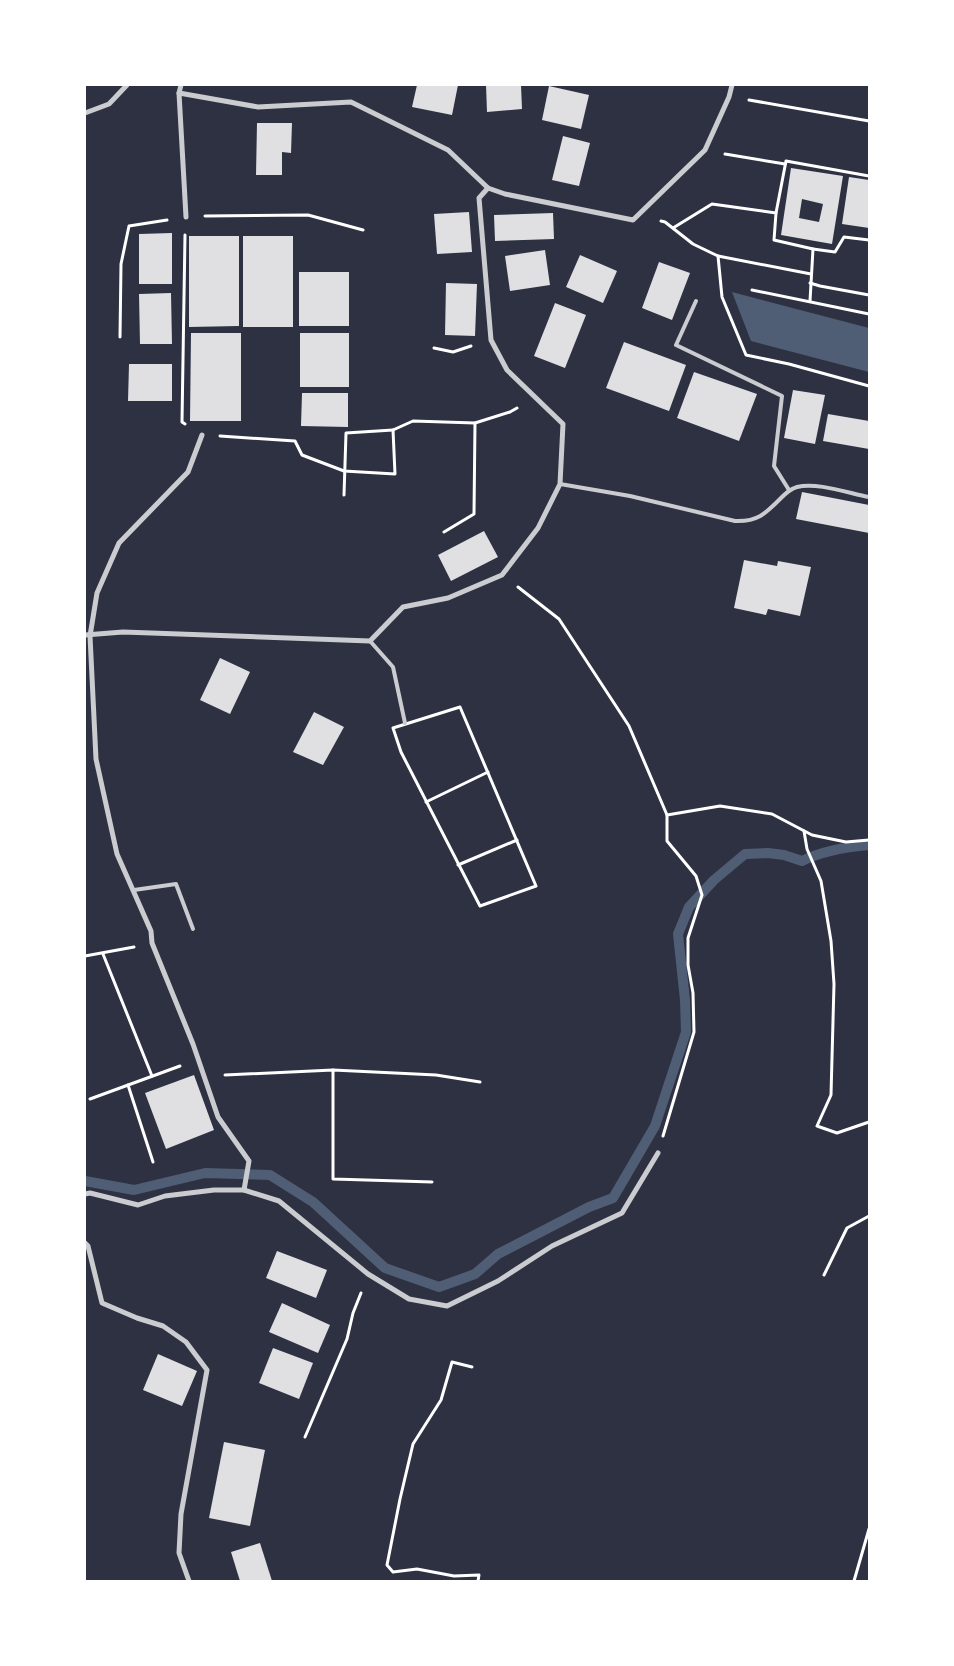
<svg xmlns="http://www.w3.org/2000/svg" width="954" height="1666" font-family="'Roboto Condensed',sans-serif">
	<rect width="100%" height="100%" fill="#2d3142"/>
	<path fill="#4f5d75" d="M 732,292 L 869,328 L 869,372 L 751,341 Z"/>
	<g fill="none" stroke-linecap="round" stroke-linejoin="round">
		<path stroke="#4f5d75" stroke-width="10" d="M 85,1181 L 134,1190 L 205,1173 L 270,1175 L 313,1202 L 385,1268 L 439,1287 L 475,1274 L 498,1254 L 589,1207 L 613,1198 L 655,1126 L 686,1032 L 685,1000 L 678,934 L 689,907 L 714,880 L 745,854 L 768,853 L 784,855 L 802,861 C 822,851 846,847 869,845"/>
	</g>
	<g fill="#e0e0e3" fill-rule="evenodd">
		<path d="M 417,85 L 458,85 L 452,115 L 412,107 Z"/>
		<path d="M 486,85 L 521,85 L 522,109 L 487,112 Z"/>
		<path d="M 549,86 L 589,95 L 581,129 L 542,120 Z"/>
		<path d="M 257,123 L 292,123 L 291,153 L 282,152 L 282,175 L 256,175 Z"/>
		<path d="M 563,136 L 590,143 L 579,186 L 552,180 Z"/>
		<path d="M 791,168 L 843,176 L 832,244 L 781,235 ZM 802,199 L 823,204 L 819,222 L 799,218 Z"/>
		<path d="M 849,177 L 869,180 L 869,228 L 842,224 Z"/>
		<path d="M 469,212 L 472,252 L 437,254 L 434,214 Z"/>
		<path d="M 553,213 L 554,239 L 495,241 L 494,215 Z"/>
		<path d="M 172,233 L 172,284 L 139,284 L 139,234 Z"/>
		<path d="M 189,236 L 239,236 L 239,326 L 189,327 Z"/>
		<rect x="243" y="236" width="50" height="91"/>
		<path d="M 545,250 L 550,285 L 510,291 L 505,256 Z"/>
		<path d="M 580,255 L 617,271 L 603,303 L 566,287 Z"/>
		<path d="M 659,262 L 690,273 L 672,320 L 642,308 Z"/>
		<rect x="299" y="272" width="50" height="54"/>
		<path d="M 446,283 L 477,284 L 475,336 L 445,335 Z"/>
		<path d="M 171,293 L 172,344 L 140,344 L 139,294 Z"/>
		<path d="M 555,303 L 586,315 L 565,368 L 534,356 Z"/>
		<path d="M 191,333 L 241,333 L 241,421 L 190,421 Z"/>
		<rect x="300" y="333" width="49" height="54"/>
		<path d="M 624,342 L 686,365 L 669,411 L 606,388 Z"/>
		<path d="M 129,364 L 172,364 L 172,401 L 128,401 Z"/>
		<path d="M 694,372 L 757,394 L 739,441 L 677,418 Z"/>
		<path d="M 793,390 L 825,395 L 815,444 L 784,438 Z"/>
		<path d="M 302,393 L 348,393 L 348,427 L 301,426 Z"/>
		<path d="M 828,414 L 869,421 L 869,449 L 823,441 Z"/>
		<path d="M 802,492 L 869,505 L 869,533 L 796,519 Z"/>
		<path d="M 484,531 L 498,557 L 451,581 L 438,555 Z"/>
		<path d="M 744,560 L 777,566 L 778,561 L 811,567 L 800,616 L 768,609 L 766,615 L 734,608 Z"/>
		<path d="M 220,658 L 250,672 L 230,714 L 200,700 Z"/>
		<path d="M 314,712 L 344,727 L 323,765 L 293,752 Z"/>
		<path d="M 194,1075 L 214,1130 L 166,1149 L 145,1093 Z"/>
		<path d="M 277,1251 L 327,1270 L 316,1298 L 266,1278 Z"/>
		<path d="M 282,1303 L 330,1325 L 318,1353 L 269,1332 Z"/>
		<path d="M 273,1348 L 313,1363 L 299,1399 L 259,1383 Z"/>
		<path d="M 158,1354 L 197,1371 L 182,1406 L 143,1390 Z"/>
		<path d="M 224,1442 L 265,1450 L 250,1526 L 209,1518 Z"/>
		<path d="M 260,1543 L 272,1581 L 240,1581 L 231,1552 Z"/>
	</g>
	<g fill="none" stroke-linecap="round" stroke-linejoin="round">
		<g stroke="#fff" stroke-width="3">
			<path d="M 749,100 L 869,121"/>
			<path d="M 725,154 L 785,164"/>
			<path d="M 776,213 L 786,161 L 869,176"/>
			<path d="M 205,216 L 308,215 L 363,230"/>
			<path d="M 661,221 L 665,222 L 693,244 L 718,256 L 811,274"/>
			<path d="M 673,228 L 712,204 L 776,213 L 774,240 L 813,249"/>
			<path d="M 718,256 L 722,297 L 746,355 L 789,364 L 869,386"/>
			<path d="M 810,283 L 820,286 L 869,295"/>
			<path d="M 752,290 L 869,314"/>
			<path d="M 810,301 L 813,249 L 835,252 L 844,237 L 869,240"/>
			<path d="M 120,337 L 121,264 L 129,226 L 167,220"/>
			<path d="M 434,348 L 453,352 L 471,346"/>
			<path d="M 185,424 L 182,422 L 185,235"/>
			<path d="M 220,436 L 295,441 L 302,455 L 344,471 L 395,474 L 393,430"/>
			<path d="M 344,495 L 346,433 L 393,430 L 413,421 L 475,423"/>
			<path d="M 444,532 L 474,514 L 475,423 L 510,412 L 517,408"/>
			<path d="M 518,587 L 559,619 L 629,726 L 667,815 L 667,841 L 696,876 L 702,895 L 688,938 L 688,965 L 693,993 L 694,1032 L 663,1136"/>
			<path d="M 460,707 L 536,886 L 480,906 L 401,752 L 393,728 Z"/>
			<path d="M 426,802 L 488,772"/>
			<path d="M 667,815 L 720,806 L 772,814 L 812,835 L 846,842 L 869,840"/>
			<path d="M 804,831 L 807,849 L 821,881 L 831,941 L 834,984 L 831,1095 L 817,1126 L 837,1133 L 869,1122"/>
			<path d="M 458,865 L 517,840"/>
			<path d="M 103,954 L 152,1076"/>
			<path d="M 85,956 L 134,947"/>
			<path d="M 333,1070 L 333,1179 L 432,1182"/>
			<path d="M 225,1075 L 333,1070 L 436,1075 L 480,1082"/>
			<path d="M 128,1085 L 153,1162"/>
			<path d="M 90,1099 L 180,1066"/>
			<path d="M 824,1275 L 847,1228 L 869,1216"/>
			<path d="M 472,1367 L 452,1362 L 441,1400 L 413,1444 L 400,1499 L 387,1565 L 393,1572 L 417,1569 L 454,1576 L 479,1575 L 478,1581"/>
			<path d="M 305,1437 L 347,1339 L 353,1313 L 361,1293"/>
			<path d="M 854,1581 L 869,1529"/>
		</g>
		<g stroke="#caccd0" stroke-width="4">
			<path d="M 696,301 L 676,345 L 782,396 L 774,466 L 789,490"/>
			<path d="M 560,484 L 630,496 L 735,521 C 758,522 766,513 781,498 C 786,493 790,489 797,487 C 817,482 848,493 869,497"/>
			<path d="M 370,641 L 393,667 L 405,723"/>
			<path d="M 134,890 L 176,884 L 193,929"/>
		</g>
		<g stroke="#caccd0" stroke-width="5">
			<path d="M 181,85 L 179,93 L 186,217"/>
			<path d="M 179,93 L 258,107 L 351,102 L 448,150 L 488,188 L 505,194 L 633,220 L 705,150 L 729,97 L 732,85"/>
			<path d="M 85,113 L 109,104 L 127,85"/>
			<path d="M 202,435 L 188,472 L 119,543 L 97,593 L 90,636 L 96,759 L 117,854 L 151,931 L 152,943 L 193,1044 L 218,1117 L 249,1161 L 244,1190"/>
			<path d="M 85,635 L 123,632 L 370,641 L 403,607 L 448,598 L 502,575 L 538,528 L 560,484 L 563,424 L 507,370 L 491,340 L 479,198 L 488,188"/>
			<path d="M 85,1194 L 90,1193 L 138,1205 L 165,1196 L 214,1190 L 244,1190 L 279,1201 L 368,1274 L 409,1299 L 447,1306 L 498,1281 L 552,1246 L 622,1213 L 658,1153"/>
			<path d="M 85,1243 L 88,1246 L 102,1303 L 137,1318 L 163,1326 L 186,1342 L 207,1370 L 181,1514 L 179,1553 L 189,1581"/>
		</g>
	</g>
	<rect width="954" height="1666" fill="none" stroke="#ffffff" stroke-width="172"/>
</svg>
